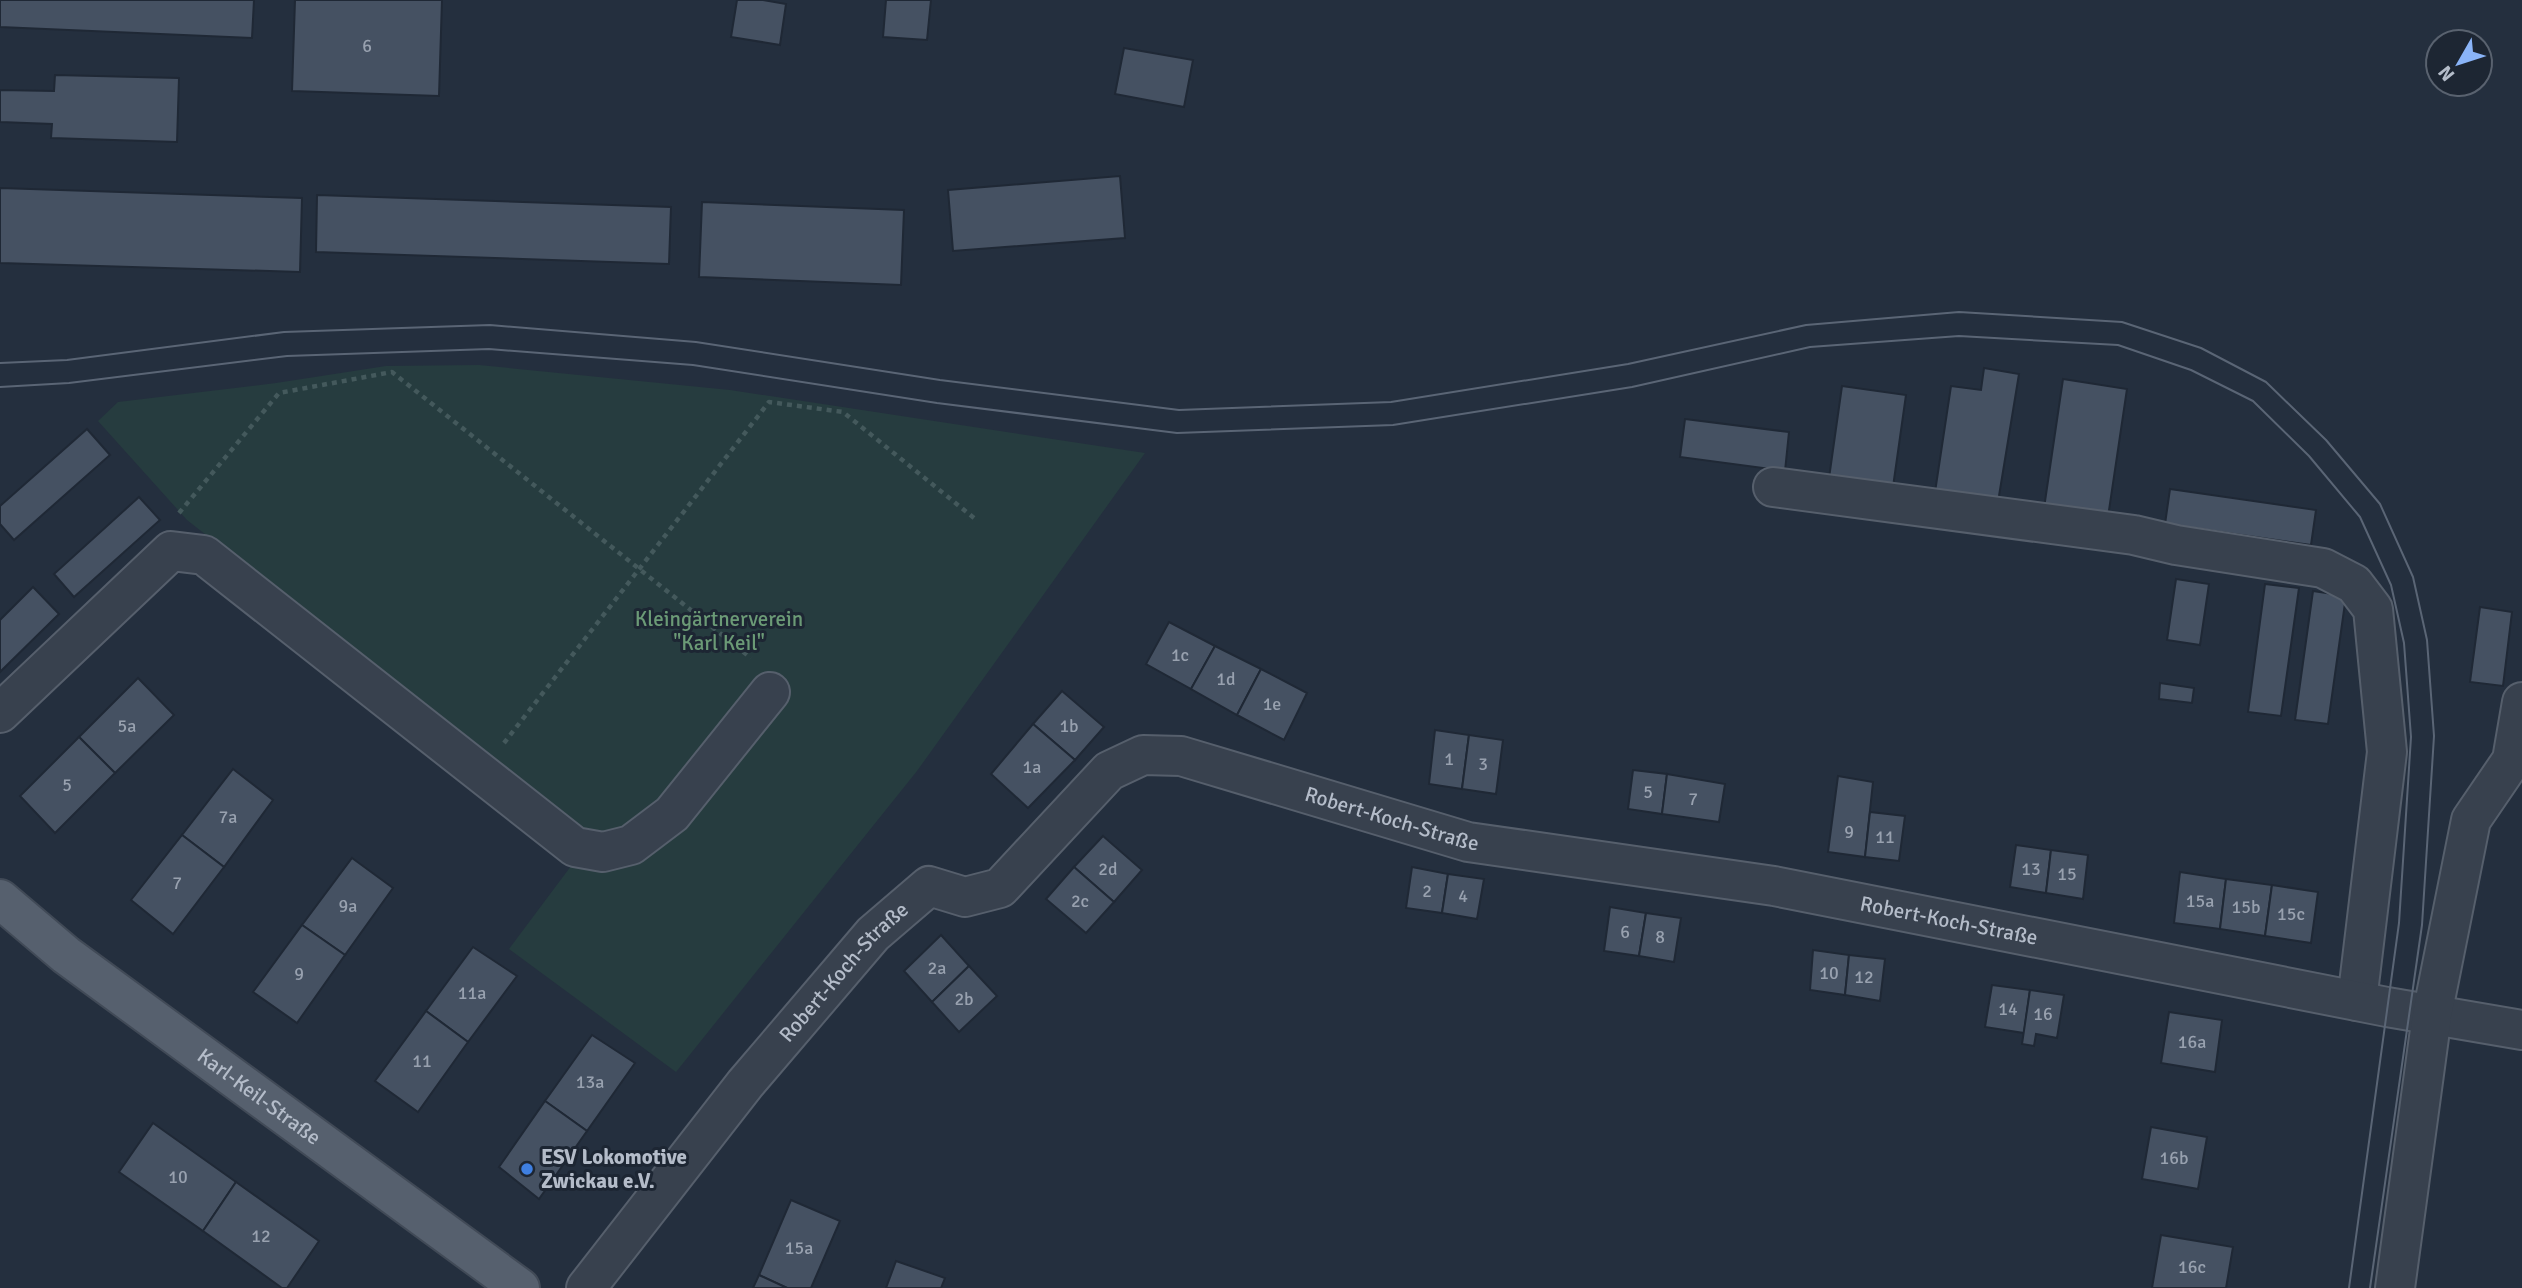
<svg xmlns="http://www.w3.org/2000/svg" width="2522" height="1288" font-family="Signika,sans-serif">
	<rect width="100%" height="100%" fill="#242f3e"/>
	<path fill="#263c3f" d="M 479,365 L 730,390 L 1145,453 L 917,771 L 676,1072 L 509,949 L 577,858 L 576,824 L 187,520 L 98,421 L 118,402 L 276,383 L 386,366 Z"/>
	<g fill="#455162" stroke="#1f2835" stroke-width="2">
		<path d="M 0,0 L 254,0 L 252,38 L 0,27 Z"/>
		<path d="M 295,0 L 442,0 L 439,96 L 292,91 Z"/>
		<path d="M 737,0 L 763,0 L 786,4 L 780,45 L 731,37 Z"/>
		<path d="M 886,0 L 931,0 L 927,40 L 883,37 Z"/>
		<path d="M 1124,48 L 1193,60 L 1184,107 L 1115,94 Z"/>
		<path d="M 55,75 L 179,78 L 177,142 L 51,138 L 52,124 L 0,122 L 0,90 L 54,91 Z"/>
		<path d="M 1120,176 L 1125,238 L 953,251 L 948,190 Z"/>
		<path d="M 0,188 L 302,198 L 300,272 L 0,263 Z"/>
		<path d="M 317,195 L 671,207 L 669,264 L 316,252 Z"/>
		<path d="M 702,202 L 904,210 L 901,285 L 699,277 Z"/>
		<path d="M 1984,368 L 2019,374 L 1998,502 L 1935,492 L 1951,386 L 1981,390 Z"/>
		<path d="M 2063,379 L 2127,389 L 2108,517 L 2044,508 Z"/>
		<path d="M 1842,386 L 1906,395 L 1893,487 L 1829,478 Z"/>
		<path d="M 1685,419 L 1789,432 L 1785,471 L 1680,457 Z"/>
		<path d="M 87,429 L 110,455 L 14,540 L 0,524 L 0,506 Z"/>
		<path d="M 2170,489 L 2316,510 L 2311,545 L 2165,524 Z"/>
		<path d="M 139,497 L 160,520 L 74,597 L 54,574 Z"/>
		<path d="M 2176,579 L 2209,584 L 2200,645 L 2167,640 Z"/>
		<path d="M 2265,584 L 2299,588 L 2281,716 L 2248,712 Z"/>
		<path d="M 33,587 L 59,614 L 0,672 L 0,620 Z"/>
		<path d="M 2313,591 L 2346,596 L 2328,724 L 2295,720 Z"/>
		<path d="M 2480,607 L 2512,612 L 2503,686 L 2470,682 Z"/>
		<path d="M 1169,622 L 1215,646 L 1191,689 L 1146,664 Z"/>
		<path d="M 1215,646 L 1261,669 L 1237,715 L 1191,689 Z"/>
		<path d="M 1261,669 L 1307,693 L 1284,740 L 1237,715 Z"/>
		<path d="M 138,678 L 174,715 L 115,773 L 79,737 Z"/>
		<path d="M 2160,683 L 2194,688 L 2192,703 L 2159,699 Z"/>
		<path d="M 1062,691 L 1104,727 L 1075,760 L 1033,724 Z"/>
		<path d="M 1033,724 L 1075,760 L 1028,808 L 991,774 Z"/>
		<path d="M 1435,730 L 1469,735 L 1462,789 L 1429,784 Z"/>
		<path d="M 1469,735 L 1503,740 L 1496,794 L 1462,789 Z"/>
		<path d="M 79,737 L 115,773 L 55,833 L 20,796 Z"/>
		<path d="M 233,769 L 273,800 L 224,867 L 182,835 Z"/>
		<path d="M 1633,770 L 1667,774 L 1662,814 L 1628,809 Z"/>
		<path d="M 1667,774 L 1725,784 L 1719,822 L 1662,814 Z"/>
		<path d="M 1838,776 L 1873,782 L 1865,857 L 1828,852 Z"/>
		<path d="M 1870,812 L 1905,816 L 1899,861 L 1865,857 Z"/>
		<path d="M 182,835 L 224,867 L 173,934 L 131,900 Z"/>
		<path d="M 1103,836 L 1142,870 L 1114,902 L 1074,867 Z"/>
		<path d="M 2016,845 L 2051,850 L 2046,893 L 2010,887 Z"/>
		<path d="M 2051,850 L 2088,855 L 2083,899 L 2046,893 Z"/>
		<path d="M 352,858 L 393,888 L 345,955 L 302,925 Z"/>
		<path d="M 1074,867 L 1114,902 L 1086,933 L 1046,899 Z"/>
		<path d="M 1412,867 L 1448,874 L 1442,913 L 1406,908 Z"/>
		<path d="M 2180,872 L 2226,879 L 2220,929 L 2174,923 Z"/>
		<path d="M 1448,874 L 1484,879 L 1477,919 L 1442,913 Z"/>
		<path d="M 2226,879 L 2272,885 L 2265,936 L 2220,929 Z"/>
		<path d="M 2272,885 L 2318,892 L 2311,943 L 2265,936 Z"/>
		<path d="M 1610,907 L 1646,913 L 1639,956 L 1604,951 Z"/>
		<path d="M 1646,913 L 1681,918 L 1674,962 L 1639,956 Z"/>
		<path d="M 302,925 L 345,955 L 297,1023 L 253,992 Z"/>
		<path d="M 941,935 L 969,966 L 932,1002 L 904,971 Z"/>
		<path d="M 473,947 L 517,976 L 468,1042 L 426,1011 Z"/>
		<path d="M 1813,950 L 1849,955 L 1845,995 L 1810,990 Z"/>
		<path d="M 1849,955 L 1885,959 L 1880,1001 L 1845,995 Z"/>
		<path d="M 969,966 L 997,996 L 959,1032 L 932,1002 Z"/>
		<path d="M 1992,985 L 2030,990 L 2024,1033 L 1985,1027 Z"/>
		<path d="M 2030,990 L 2064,995 L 2057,1038 L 2036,1034 L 2034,1046 L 2022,1044 Z"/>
		<path d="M 426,1011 L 468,1042 L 418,1112 L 375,1081 Z"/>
		<path d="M 2169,1012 L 2222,1020 L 2215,1072 L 2161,1063 Z"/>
		<path d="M 592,1035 L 635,1063 L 587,1131 L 545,1101 Z"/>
		<path d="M 545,1101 L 587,1131 L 539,1199 L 499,1167 Z"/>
		<path d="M 153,1123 L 236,1182 L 203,1231 L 119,1172 Z"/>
		<path d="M 2151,1127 L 2207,1137 L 2198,1189 L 2142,1179 Z"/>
		<path d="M 236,1182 L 319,1241 L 287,1288 L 282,1288 L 203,1231 Z"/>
		<path d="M 791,1200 L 840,1221 L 811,1288 L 787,1288 L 759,1275 Z"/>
		<path d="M 2161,1235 L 2233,1247 L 2226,1288 L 2152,1288 Z"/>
		<path d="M 896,1261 L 945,1278 L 941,1288 L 886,1288 Z"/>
		<path d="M 759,1275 L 787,1288 L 753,1288 Z"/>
	</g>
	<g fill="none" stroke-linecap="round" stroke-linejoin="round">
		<g stroke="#565f6c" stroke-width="42">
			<g id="minor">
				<path d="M 1773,487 L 2134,535 L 2176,545 L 2323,568 L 2354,584 L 2373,609 L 2387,752 L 2357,1001"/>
				<path d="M 0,713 L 171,551 L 204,555 L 575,847 L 603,852 L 631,845 L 672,814 L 770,692"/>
				<path id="s1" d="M 586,1288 L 745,1084 L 873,934 L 929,886 L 965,897 L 1000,888 L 1109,771 L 1143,755 L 1181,756 L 1468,842 L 1774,886 L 2387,1007 L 2522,1030"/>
				<path d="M 2395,1288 L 2432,1015 L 2471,820 L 2512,760 L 2522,702"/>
			</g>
		</g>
		<g stroke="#414a57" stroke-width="42">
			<g id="major">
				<path id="s2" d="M 0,899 L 66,955 L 520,1288"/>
			</g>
		</g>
		<g stroke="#44595c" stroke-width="4.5" stroke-dasharray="5 5" stroke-linecap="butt">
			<path d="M 179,513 L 279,393 L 392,372 L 751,658"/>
			<path d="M 504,743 L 769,402 L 843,412 L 974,518"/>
		</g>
		<use href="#minor" stroke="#38414e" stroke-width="38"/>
		<use href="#major" stroke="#56606e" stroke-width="38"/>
		<g stroke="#5a6575" stroke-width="2">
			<path d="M 0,363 L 67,360 L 284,332 L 490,325 L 696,342 L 940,380 L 1179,410 L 1391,402 L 1628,364 L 1806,325 L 1959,312 L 2122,322 L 2201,348 L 2266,382 L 2326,440 L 2380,504 L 2413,577 L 2427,640 L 2434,736 L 2422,925 L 2370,1288"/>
			<path d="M 0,387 L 69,383 L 287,356 L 489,349 L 693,365 L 937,403 L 1177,433 L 1393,425 L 1632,387 L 1810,347 L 1959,336 L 2118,345 L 2191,370 L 2253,401 L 2309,456 L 2360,517 L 2391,585 L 2404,643 L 2411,737 L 2399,923 L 2349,1288"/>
		</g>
	</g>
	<circle fill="#3f7fe0" stroke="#1d2633" stroke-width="2.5" cx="527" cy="1169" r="7"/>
	<g text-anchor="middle" stroke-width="6" stroke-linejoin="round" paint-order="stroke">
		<g font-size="18" fill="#98a1af">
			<text x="367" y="52">6</text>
			<text x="1180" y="661">1c</text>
			<text x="1226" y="685">1d</text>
			<text x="1272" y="710">1e</text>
			<text x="127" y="732">5a</text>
			<text x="1069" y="732">1b</text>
			<text x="1449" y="765">1</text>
			<text x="1483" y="770">3</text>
			<text x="1032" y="773">1a</text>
			<text x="67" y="791">5</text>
			<text x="1648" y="798">5</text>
			<text x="1693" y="805">7</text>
			<text x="228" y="823">7a</text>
			<text x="1849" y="838">9</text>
			<text x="1885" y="843">11</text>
			<text x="1108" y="875">2d</text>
			<text x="2031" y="875">13</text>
			<text x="2067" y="880">15</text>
			<text x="177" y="889">7</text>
			<text x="1427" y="897">2</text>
			<text x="1463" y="902">4</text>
			<text x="1080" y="907">2c</text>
			<text x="2200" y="907">15a</text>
			<text x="348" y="912">9a</text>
			<text x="2246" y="913">15b</text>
			<text x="2291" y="920">15c</text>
			<text x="1625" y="938">6</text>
			<text x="1660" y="943">8</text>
			<text x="937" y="974">2a</text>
			<text x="1829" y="979">10</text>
			<text x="299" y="980">9</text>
			<text x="1864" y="983">12</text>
			<text x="472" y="999">11a</text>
			<text x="964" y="1005">2b</text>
			<text x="2008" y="1015">14</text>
			<text x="2043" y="1020">16</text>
			<text x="2192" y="1048">16a</text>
			<text x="422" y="1067">11</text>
			<text x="590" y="1088">13a</text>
			<text x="2174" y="1164">16b</text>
			<text x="178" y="1183">10</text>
			<text x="261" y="1242">12</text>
			<text x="799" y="1254">15a</text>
			<text x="2192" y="1273">16c</text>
		</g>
		<g font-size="21" fill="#6b9a76" stroke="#1d2633">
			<text x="719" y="626">Kleingärtnerverein<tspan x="719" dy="24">"Karl Keil"</tspan></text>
		</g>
		<g font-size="21" fill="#b4bcc9" stroke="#1d2633">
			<text dy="7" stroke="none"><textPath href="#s1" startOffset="1059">Robert-Koch-Straße</textPath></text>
			<text dy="7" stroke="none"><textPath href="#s1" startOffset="1626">Robert-Koch-Straße</textPath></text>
			<text dy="7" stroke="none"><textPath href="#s1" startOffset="408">Robert-Koch-Straße</textPath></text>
			<text dy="7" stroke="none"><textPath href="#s2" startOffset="326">Karl-Keil-Straße</textPath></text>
		</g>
		<g font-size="21" font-weight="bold" fill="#b4bcc9" stroke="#1d2633" text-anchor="start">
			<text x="541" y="1164">ESV Lokomotive<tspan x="541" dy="24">Zwickau e.V.</tspan></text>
		</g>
	</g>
	<g transform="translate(2459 63) rotate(231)"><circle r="33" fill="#1d2633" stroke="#59626f" stroke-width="2"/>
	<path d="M0-5L12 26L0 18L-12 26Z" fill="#8ab4f8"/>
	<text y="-10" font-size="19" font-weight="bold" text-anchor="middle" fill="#b4bcc9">N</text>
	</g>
</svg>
